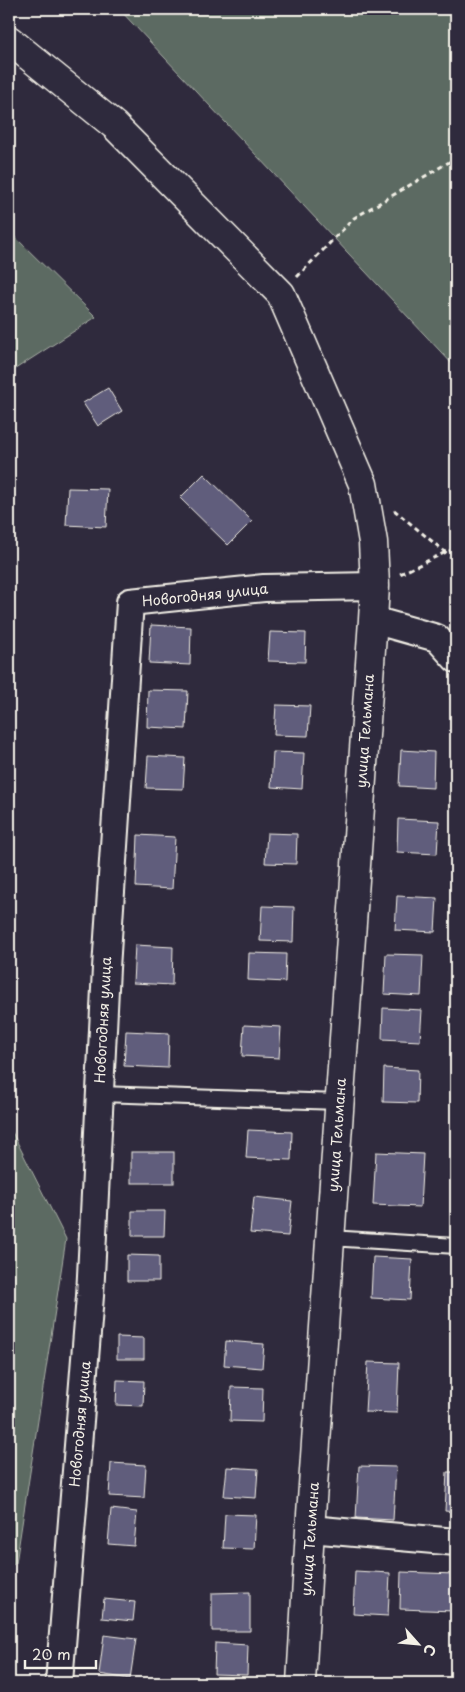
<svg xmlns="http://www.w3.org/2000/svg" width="465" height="1692" font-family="'Playpen Sans',sans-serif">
	<rect width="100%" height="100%" fill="#2f2a3d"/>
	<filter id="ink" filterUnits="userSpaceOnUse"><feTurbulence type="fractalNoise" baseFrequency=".02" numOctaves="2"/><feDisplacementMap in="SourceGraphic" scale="10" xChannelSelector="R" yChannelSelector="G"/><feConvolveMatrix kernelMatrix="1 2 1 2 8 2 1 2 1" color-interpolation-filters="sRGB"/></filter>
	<g filter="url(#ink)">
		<g fill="#5c6b62" stroke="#a8aea5">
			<path d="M 119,9 L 456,9 L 456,368 Z"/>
			<path d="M 9,231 L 96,317 L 9,373 Z"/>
			<path d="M 9,1126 L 66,1239 L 16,1563 L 9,1566 Z"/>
		</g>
		<g fill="#605d7b" stroke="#f4f1e8">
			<path d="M 108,388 L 122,411 L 98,426 L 83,403 Z"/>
			<path d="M 204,474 L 252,521 L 228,545 L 180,498 Z"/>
			<path d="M 68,488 L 108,489 L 106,527 L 66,525 Z"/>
			<path d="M 151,625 L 191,627 L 190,665 L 149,663 Z"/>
			<path d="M 270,632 L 306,633 L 305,662 L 268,661 Z"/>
			<path d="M 148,690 L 188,691 L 186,729 L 147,727 Z"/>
			<path d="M 276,705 L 310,706 L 308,736 L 274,735 Z"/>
			<path d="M 401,750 L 434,752 L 433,788 L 399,786 Z"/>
			<path d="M 273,752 L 304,753 L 302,789 L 271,787 Z"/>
			<path d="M 148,756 L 185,758 L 183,789 L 146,788 Z"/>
			<path d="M 398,819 L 439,821 L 437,854 L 397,852 Z"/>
			<path d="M 267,833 L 297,834 L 296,864 L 265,863 Z"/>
			<path d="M 138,835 L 175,837 L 172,889 L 136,887 Z"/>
			<path d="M 397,896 L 437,898 L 435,932 L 395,930 Z"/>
			<path d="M 262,906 L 294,907 L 293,942 L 260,941 Z"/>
			<path d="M 135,945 L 173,947 L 172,985 L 133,983 Z"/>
			<path d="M 249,953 L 286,954 L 285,982 L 248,980 Z"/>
			<path d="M 386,954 L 423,955 L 421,996 L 384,994 Z"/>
			<path d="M 383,1008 L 422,1010 L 420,1041 L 382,1039 Z"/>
			<path d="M 244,1025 L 281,1027 L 279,1058 L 242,1056 Z"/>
			<path d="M 126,1031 L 169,1033 L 168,1068 L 124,1066 Z"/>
			<path d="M 384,1068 L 418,1070 L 417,1103 L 383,1102 Z"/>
			<path d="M 248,1130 L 292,1132 L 291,1160 L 246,1158 Z"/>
			<rect x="131" y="1152" width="43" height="31"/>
			<path d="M 376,1152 L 423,1154 L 420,1207 L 373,1205 Z"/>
			<path d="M 254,1197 L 292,1201 L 288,1236 L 250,1233 Z"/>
			<path d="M 132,1211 L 165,1211 L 164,1236 L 132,1236 Z"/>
			<path d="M 127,1255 L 159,1256 L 159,1281 L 127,1281 Z"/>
			<path d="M 373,1257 L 412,1259 L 410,1300 L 371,1298 Z"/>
			<path d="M 117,1337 L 144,1338 L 144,1359 L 117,1359 Z"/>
			<path d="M 226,1341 L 264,1344 L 262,1368 L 224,1365 Z"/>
			<path d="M 368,1362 L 399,1363 L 397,1413 L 365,1412 Z"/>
			<path d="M 117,1380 L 144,1381 L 143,1406 L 116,1405 Z"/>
			<path d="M 231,1387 L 263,1388 L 262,1422 L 230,1421 Z"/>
			<path d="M 111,1463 L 146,1465 L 144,1498 L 109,1496 Z"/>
			<path d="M 359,1466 L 396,1467 L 393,1520 L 356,1518 Z"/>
			<path d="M 227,1467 L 258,1469 L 256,1498 L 224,1496 Z"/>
			<path d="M 447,1472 L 456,1472 L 456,1512 L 445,1511 Z"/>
			<path d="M 111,1509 L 137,1512 L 134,1546 L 108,1544 Z"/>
			<path d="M 225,1514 L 256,1515 L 254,1549 L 223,1548 Z"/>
			<path d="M 355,1571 L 390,1573 L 388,1616 L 353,1614 Z"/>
			<path d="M 401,1572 L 455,1574 L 454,1611 L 400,1609 Z"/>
			<path d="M 250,1592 L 250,1631 L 212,1631 L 212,1593 Z"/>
			<path d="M 104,1599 L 135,1602 L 133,1621 L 102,1618 Z"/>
			<path d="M 104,1635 L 136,1639 L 130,1679 L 99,1674 Z"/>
			<path d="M 215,1643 L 248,1645 L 247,1675 L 214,1674 Z"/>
		</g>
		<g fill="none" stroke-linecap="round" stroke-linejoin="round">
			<g stroke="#f4f1e8" stroke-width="18">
				<g id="service">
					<path d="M 100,1094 L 339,1102"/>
					<path d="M 330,1238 L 456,1246"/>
				</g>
			</g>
			<g stroke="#f4f1e8" stroke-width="30">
				<g id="minor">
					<path d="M 373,620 L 437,638 L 456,659"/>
					<path d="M 310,1529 L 456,1542"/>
					<path d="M 59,1683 L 90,1296 L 106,968 L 130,602 L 264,588 L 375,586"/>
				</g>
			</g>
			<g stroke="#f4f1e8" stroke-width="31">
				<path id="tertiary" d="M 9,40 L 114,125 L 281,294 L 363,484 L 373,542 L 375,586 L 373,620 L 310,1529 L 301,1683"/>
			</g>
			<g stroke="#f4f1e8" stroke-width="3" stroke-dasharray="5 4" stroke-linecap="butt">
				<path d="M 297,277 L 354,218 L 456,158"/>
				<path d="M 394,510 L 456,561"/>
				<path d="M 400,574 L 446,552 L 456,549"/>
			</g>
			<use href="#service" stroke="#2f2a3d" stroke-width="14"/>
			<use href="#minor" stroke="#2f2a3d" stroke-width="26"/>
			<use href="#tertiary" stroke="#2f2a3d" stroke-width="28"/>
		</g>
	</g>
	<g text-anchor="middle" stroke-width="4.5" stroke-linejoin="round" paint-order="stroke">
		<g font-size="14" fill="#f4f1e8" stroke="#2f2a3d">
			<text transform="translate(205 595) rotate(-6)" y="5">Новогодняя улица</text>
			<text transform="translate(365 731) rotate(-86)" y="5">улица Тельмана</text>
			<text transform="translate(103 1020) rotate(-87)" y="5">Новогодняя улица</text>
			<text transform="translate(337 1135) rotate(-86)" y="5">улица Тельмана</text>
			<text transform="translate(80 1424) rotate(-85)" y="5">Новогодняя улица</text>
			<text transform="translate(310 1539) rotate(-86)" y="5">улица Тельмана</text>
		</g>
	</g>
	<rect width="465" height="1692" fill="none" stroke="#2f2a3d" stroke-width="30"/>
	<rect x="15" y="15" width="435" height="1662" fill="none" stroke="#f4f1e8" stroke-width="2" filter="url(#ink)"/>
	<g transform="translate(418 1644) rotate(117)" stroke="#2f2a3d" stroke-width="4" paint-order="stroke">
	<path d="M0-4L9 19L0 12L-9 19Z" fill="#f4f1e8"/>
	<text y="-8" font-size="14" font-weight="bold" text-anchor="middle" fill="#f4f1e8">С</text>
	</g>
	<path d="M25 1660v8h71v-8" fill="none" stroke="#f4f1e8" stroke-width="2.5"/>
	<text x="32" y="1660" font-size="15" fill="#f4f1e8" stroke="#2f2a3d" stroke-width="4" paint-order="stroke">20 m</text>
</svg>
